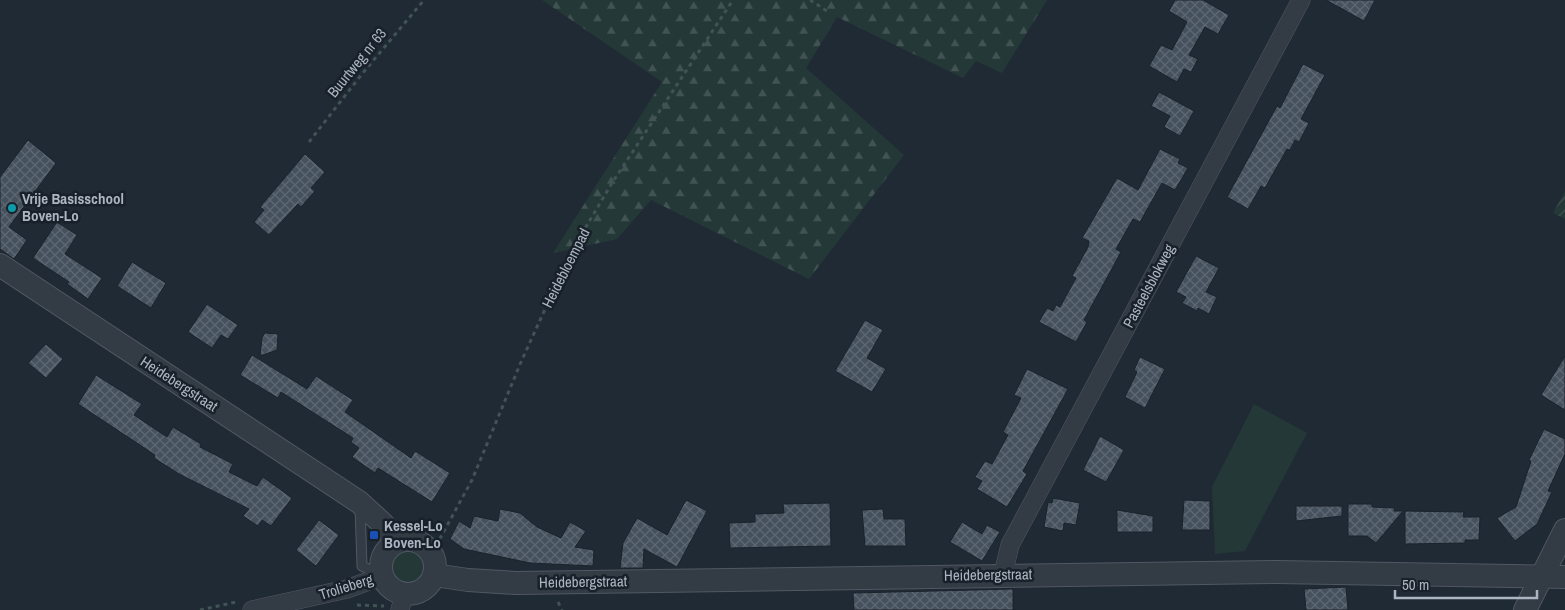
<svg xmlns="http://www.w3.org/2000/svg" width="1565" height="610" font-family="'Archivo Narrow',sans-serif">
	<defs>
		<pattern id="forest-firs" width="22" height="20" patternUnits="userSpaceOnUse" patternTransform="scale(1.25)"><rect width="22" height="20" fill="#243837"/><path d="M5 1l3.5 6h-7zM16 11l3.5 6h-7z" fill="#415352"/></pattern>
		<pattern id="garden-furrows" width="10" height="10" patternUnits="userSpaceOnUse" patternTransform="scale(1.25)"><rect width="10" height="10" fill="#243837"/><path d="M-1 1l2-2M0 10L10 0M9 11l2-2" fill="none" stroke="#415352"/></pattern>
		<pattern id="building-cross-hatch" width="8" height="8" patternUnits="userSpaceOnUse" patternTransform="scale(1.25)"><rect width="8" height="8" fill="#46515e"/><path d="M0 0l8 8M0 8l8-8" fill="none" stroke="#5e6873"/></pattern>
	</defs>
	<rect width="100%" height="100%" fill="#202a34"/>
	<g fill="#243837">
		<path d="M 1254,404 L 1307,433 L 1245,551 L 1215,554 L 1212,487 Z"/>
		<circle cx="408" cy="566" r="19"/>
	</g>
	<path fill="url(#forest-firs)" d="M 542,0 L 1047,0 L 1002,73 L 976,61 L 963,78 L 837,17 L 806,68 L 904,155 L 809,279 L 651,200 L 617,239 L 553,253 L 662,82 Z"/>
	<path fill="url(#garden-furrows)" d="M 1565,191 L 1565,219 L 1553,213 Z"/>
	<g fill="url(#building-cross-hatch)" stroke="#1a222b">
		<path d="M 1175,0 L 1203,0 L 1229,15 L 1218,34 L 1205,27 L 1189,55 L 1198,59 L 1191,72 L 1184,69 L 1177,82 L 1149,66 L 1161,45 L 1172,50 L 1187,22 L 1169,11 Z"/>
		<path d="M 1326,0 L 1375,0 L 1364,21 Z"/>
		<path d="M 1303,64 L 1325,75 L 1301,119 L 1309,123 L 1299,142 L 1295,140 L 1290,150 L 1287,149 L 1265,188 L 1261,186 L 1248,209 L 1227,197 L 1277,106 L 1280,108 Z"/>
		<path d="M 1159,92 L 1194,111 L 1180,136 L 1164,127 L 1170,116 L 1151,106 Z"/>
		<path d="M 28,140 L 56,163 L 9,227 L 27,240 L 14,259 L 0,249 L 0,177 Z"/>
		<path d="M 1160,149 L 1180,159 L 1178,163 L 1188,168 L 1175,190 L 1162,183 L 1140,222 L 1133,219 L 1116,249 L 1121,252 L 1084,320 L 1087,322 L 1076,342 L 1039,322 L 1047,308 L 1053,311 L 1056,305 L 1060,307 L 1076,278 L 1072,276 L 1088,247 L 1089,241 L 1082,238 L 1117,178 L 1138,190 Z"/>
		<path d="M 305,154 L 325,172 L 311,188 L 315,191 L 301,207 L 298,204 L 269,235 L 254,222 L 264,210 L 260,207 Z"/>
		<path d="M 57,222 L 77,235 L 65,254 L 102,278 L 88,299 L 67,284 L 69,282 L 33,258 Z"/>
		<path d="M 1196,256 L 1219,268 L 1206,292 L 1217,297 L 1209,314 L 1198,308 L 1197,311 L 1182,303 L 1186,297 L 1176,292 Z"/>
		<path d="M 132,262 L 166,283 L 151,308 L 117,286 Z"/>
		<path d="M 207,304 L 238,325 L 228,339 L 221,335 L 212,348 L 188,332 Z"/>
		<path d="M 865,320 L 883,330 L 867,358 L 886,369 L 872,392 L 835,371 Z"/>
		<path d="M 265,333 L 278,334 L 277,350 L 260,356 L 262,338 Z"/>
		<path d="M 46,344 L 63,359 L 46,378 L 28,363 Z"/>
		<path d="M 252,355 L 307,389 L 316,376 L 353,400 L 345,412 L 411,458 L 415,451 L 450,473 L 432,502 L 378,468 L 375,473 L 352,457 L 359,448 L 351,442 L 353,438 L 281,392 L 278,398 L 240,375 Z"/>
		<path d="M 1565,356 L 1565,410 L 1541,395 Z"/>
		<path d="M 1140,357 L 1165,369 L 1145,408 L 1125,397 L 1137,372 L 1134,370 Z"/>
		<path d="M 1027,369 L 1068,389 L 1023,471 L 1027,474 L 1007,507 L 977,489 L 982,481 L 975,477 L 985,461 L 992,464 L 1008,435 L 1003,432 L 1021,398 L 1014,395 Z"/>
		<path d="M 96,375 L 142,404 L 134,415 L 167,437 L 173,427 L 201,444 L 200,447 L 233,464 L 229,472 L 257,486 L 263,477 L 292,498 L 271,526 L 262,520 L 258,526 L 243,516 L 249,509 L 179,474 L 154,458 L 155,455 L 78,404 Z"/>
		<path d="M 1544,429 L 1565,439 L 1565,454 L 1548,491 L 1552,492 L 1537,524 L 1515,541 L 1497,518 L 1516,507 L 1531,461 L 1529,460 Z"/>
		<path d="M 1100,436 L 1124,450 L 1106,482 L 1083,470 Z"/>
		<path d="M 1053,498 L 1080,503 L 1076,525 L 1064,523 L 1063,531 L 1044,527 L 1048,502 L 1052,503 Z"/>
		<path d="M 686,500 L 707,511 L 677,567 L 644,549 L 643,568 L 620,568 L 623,543 L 637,518 L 667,535 Z"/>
		<path d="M 1184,500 L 1210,501 L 1210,530 L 1182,530 Z"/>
		<path d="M 830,503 L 831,546 L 730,548 L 729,523 L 755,522 L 755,514 L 784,513 L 783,504 Z"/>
		<path d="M 1348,504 L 1372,504 L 1372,507 L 1395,508 L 1394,511 L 1403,511 L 1376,543 L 1367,536 L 1348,536 Z"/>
		<path d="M 1296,506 L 1342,506 L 1342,516 L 1296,521 Z"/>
		<path d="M 500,509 L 520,513 L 537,527 L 561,538 L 570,522 L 586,531 L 575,547 L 594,550 L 593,566 L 530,563 L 464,549 L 450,539 L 459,521 L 470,528 L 474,516 L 498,521 Z"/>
		<path d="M 883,509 L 884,519 L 905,519 L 906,546 L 865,546 L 862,510 Z"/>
		<path d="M 1117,510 L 1153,516 L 1153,532 L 1117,532 Z"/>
		<path d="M 1405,511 L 1464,512 L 1463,517 L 1480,517 L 1479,540 L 1465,540 L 1465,543 L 1405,544 Z"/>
		<path d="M 319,520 L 339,535 L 316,566 L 296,550 Z"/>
		<path d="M 962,522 L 982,534 L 987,525 L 1000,532 L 982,561 L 950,542 Z"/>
		<path d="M 1346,587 L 1348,610 L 1306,610 L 1304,589 Z"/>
		<path d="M 1013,589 L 1013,610 L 854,610 L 853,593 Z"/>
	</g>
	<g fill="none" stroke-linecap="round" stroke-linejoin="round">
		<g stroke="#505963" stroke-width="11">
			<path id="service" d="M 360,507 L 362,566 L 381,575"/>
		</g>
		<g stroke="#505963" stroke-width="19">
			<g id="minor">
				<path d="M 1003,574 L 1010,545 L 1301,0"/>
				<path d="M 252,610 L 347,589 L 382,576"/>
				<path d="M 400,610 L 404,594"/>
			</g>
		</g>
		<g stroke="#505963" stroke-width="24">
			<g id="tertiary">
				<path d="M 0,265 L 359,502 L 383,524 L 396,541"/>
				<circle cx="408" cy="567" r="27"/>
				<path d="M 434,575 L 468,580 L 516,583 L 1277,572 L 1565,577"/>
				<path d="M 1525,610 L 1565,530"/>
			</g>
		</g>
		<g stroke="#415355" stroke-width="3" stroke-dasharray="4 4" stroke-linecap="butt">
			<path d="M 810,0 L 830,13"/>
			<path d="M 309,142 L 362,74 L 424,0"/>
			<path d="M 432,553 L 472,480 L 521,362 L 571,252 L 612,183 L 733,0"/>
			<path d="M 558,602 L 562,610"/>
			<path d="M 357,605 L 384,606"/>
			<path d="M 200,610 L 236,602"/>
		</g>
		<use href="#service" stroke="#333b45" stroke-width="9"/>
		<use href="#minor" stroke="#333b45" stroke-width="18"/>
		<use href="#tertiary" stroke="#333b45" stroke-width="22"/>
	</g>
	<circle fill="#0f9aa8" stroke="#182029" stroke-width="2" cx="12" cy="208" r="5"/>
	<rect fill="#1a4fb4" stroke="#182029" stroke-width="2" x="369" y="530" width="10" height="10" rx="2.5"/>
	<g text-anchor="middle" stroke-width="5" stroke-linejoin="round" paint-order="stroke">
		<g font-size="15" fill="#acb6c2" stroke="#182029">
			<text transform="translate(357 63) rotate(-51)" y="5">Buurtweg nr 63</text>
			<text transform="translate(566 268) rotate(-63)" y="5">Heidebloempad</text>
			<text transform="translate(1149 286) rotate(-62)" y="5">Pasteelsblokweg</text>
			<text transform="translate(179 384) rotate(33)" y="5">Heidebergstraat</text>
			<text transform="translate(988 575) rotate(-1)" y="5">Heidebergstraat</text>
			<text transform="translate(583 582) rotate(-1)" y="5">Heidebergstraat</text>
			<text transform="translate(346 587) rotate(-17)" y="5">Trolieberg</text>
		</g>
		<g font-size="15" font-weight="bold" fill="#acb6c2" stroke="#182029" text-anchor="start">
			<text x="22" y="204">Vrije Basisschool<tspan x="22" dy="17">Boven-Lo</tspan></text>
			<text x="384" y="531">Kessel-Lo<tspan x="384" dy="17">Boven-Lo</tspan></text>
		</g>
	</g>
	<path d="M1395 590v8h142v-8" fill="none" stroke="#acb6c2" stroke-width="2.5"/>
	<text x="1402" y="590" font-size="15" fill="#acb6c2" stroke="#182029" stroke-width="4" paint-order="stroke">50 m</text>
</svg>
